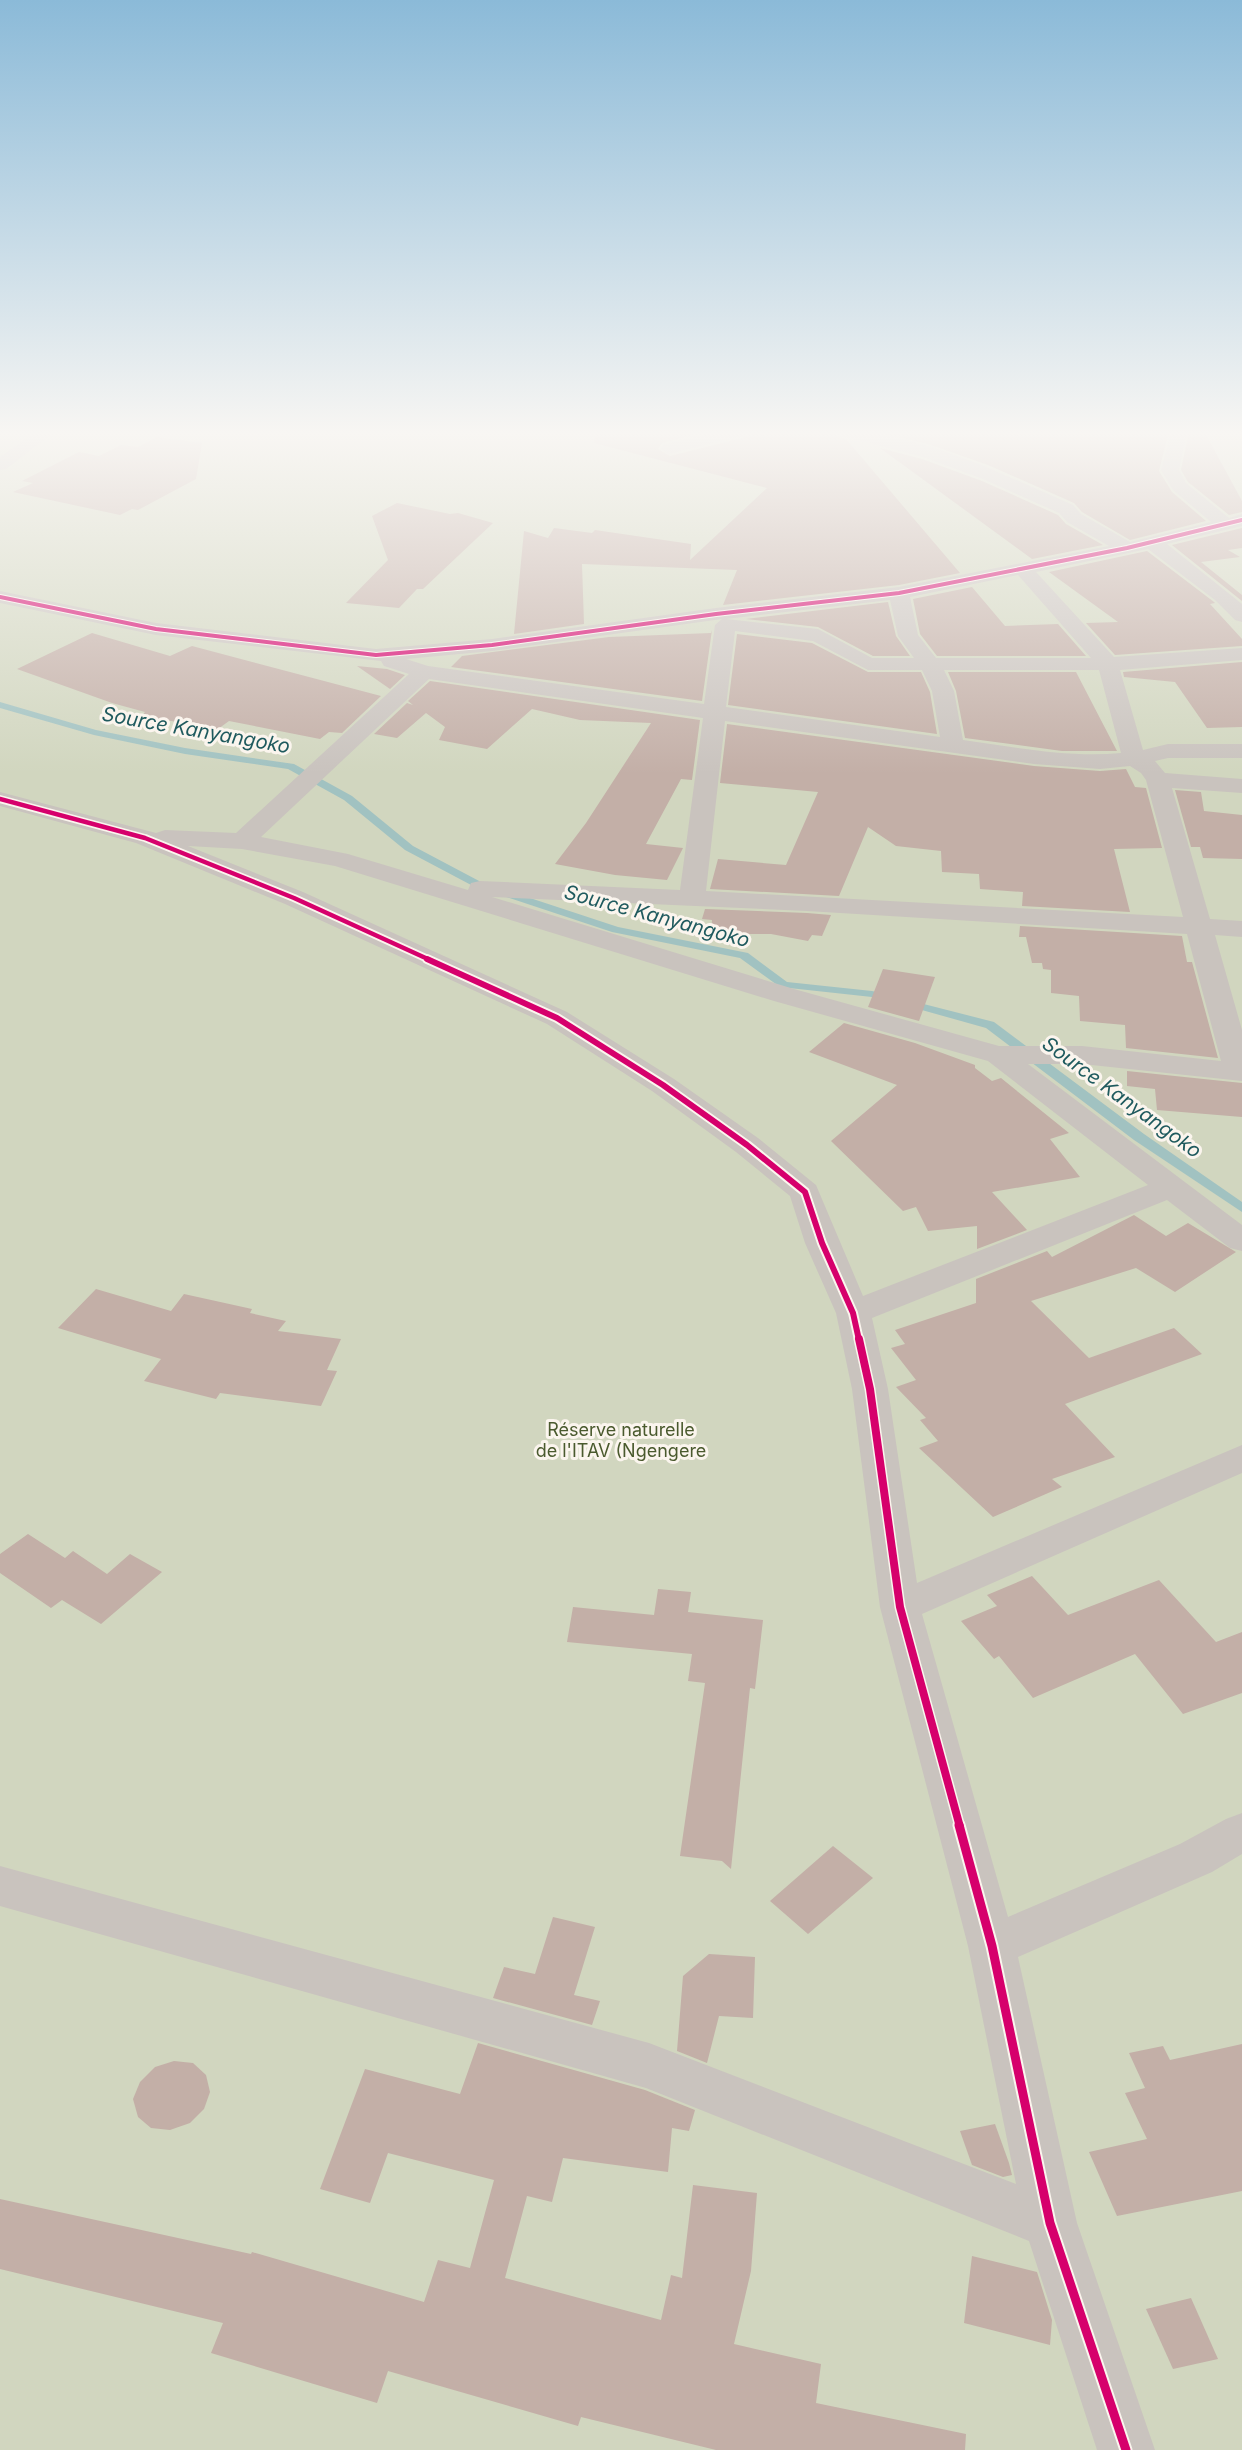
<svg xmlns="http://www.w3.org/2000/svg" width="1242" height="2450" font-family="Inter,sans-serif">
	<rect width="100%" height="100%" fill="#f0ebe5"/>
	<rect fill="#d1d6bf" x="0" y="431" width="1242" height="2019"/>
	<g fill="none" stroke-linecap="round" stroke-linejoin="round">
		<g fill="#a1c2c1" fill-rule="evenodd">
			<path d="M 0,702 L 96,730 L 185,748 L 294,764 L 352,796 L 413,846 L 481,882 L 618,927 L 748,953 L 787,982 L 872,991 L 893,996 L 895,998 L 889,1001 L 872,997 L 780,987 L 740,958 L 612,932 L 473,886 L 405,850 L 344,800 L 288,769 L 185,754 L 94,735 L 0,708 Z"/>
			<path d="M 908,1000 L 994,1022 L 1144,1134 L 1242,1202 L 1242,1212 L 1134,1140 L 986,1028 L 904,1005 L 902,1003 Z"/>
		</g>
	</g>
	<g fill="#c3afa7">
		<path d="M 596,431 L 708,431 L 662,443 L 658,449 L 670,456 L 746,437 L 749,431 L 835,431 L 838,437 L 846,439 L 960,573 L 899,585 L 723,605 L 737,570 L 582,564 L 584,624 L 514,634 L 524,531 L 548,538 L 554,528 L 592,533 L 595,530 L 691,544 L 690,560 L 767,488 L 594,443 Z"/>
		<path d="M 871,431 L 1169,431 L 1159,471 L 1172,492 L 1206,521 L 1130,540 L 1082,512 L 1074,503 L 988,465 L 928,444 Z"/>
		<path d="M 1189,431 L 1204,431 L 1242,501 L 1242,512 L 1229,515 L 1188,482 L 1181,470 Z"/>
		<path d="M 157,437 L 202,443 L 196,479 L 138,510 L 132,509 L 120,515 L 13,492 L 33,483 L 22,481 L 79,452 L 99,456 L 121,445 L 138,447 Z"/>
		<path d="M 880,448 L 922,459 L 982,481 L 1058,515 L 1066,524 L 1103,545 L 1032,559 Z"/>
		<path d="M 397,503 L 450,514 L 458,513 L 493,523 L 423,589 L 417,589 L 399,608 L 346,603 L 388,560 L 372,516 Z"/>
		<path d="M 1242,528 L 1242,548 L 1228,550 L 1240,557 L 1201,562 L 1242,595 L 1242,601 L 1172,545 Z"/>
		<path d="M 1147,551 L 1214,602 L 1215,603 L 1210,604 L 1242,639 L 1242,646 L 1115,655 L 1086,623 L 1118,622 L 1049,572 Z"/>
		<path d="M 972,587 L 1005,626 L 1058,624 L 1086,656 L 937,656 L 920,634 L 913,599 Z"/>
		<path d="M 888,602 L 896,636 L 910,656 L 873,656 L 818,627 L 746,619 Z"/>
		<path d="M 712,630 L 702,701 L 451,667 L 462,656 L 609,637 L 711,633 Z"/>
		<path d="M 92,633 L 170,656 L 192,646 L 381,696 L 342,733 L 329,732 L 320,739 L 229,721 L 218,729 L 142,716 L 145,712 L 112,703 L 17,669 Z"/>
		<path d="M 737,634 L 812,643 L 868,672 L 921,672 L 930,692 L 937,734 L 728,705 Z"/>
		<path d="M 1242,662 L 1242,727 L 1207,728 L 1175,682 L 1124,677 L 1123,672 Z"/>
		<path d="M 357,666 L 387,669 L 405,675 L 390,689 Z"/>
		<path d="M 948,672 L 1076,672 L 1117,751 L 1062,751 L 965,738 L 956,691 Z"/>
		<path d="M 430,681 L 700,720 L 692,780 L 681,779 L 646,844 L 683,848 L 667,880 L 615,875 L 555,864 L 586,823 L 651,723 L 580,720 L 532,709 L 487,749 L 439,740 L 445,727 L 426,713 L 397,738 L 374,734 L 407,703 L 413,705 L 408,701 Z"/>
		<path d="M 727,724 L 1034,766 L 1100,771 L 1126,769 L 1135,787 L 1146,788 L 1162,848 L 1114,849 L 1130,912 L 1022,906 L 1023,892 L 980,889 L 979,874 L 942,872 L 941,851 L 896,846 L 868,827 L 839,896 L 710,889 L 718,859 L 786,865 L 818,792 L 720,783 Z"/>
		<path d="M 1175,790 L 1201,792 L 1204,811 L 1242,815 L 1242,859 L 1203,858 L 1200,847 L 1191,847 Z"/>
		<path d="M 705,909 L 807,913 L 831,915 L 822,936 L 812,935 L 808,941 L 771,934 L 711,934 L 712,920 L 702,919 Z"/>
		<path d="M 1020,926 L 1182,936 L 1187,962 L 1192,962 L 1218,1058 L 1126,1048 L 1125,1025 L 1080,1021 L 1079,996 L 1051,993 L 1051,970 L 1043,969 L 1042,963 L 1032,963 L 1026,937 L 1019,937 Z"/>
		<path d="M 883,969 L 935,977 L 919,1021 L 868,1007 Z"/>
		<path d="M 844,1023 L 915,1043 L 975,1065 L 975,1068 L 992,1081 L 1001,1078 L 1069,1133 L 1050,1139 L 1080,1177 L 992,1192 L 1027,1230 L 977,1249 L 977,1226 L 928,1231 L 916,1207 L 903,1211 L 831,1141 L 897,1085 L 809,1052 Z"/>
		<path d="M 1127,1071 L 1242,1083 L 1242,1117 L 1157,1110 L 1155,1089 L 1127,1086 Z"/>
		<path d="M 1134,1215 L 1166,1236 L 1188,1223 L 1236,1252 L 1175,1292 L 1136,1268 L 1031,1301 L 1089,1358 L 1174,1328 L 1202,1354 L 1065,1404 L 1115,1457 L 1052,1479 L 1062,1487 L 993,1517 L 919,1448 L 938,1441 L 920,1420 L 926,1418 L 896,1387 L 916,1380 L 891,1348 L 905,1344 L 895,1330 L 976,1303 L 976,1279 L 1047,1251 L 1052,1257 Z"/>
		<path d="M 96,1289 L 171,1311 L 184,1294 L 252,1309 L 250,1313 L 286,1321 L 278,1331 L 341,1339 L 327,1370 L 337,1371 L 321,1406 L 220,1393 L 216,1399 L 144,1381 L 161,1359 L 58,1328 Z"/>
		<path d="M 28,1534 L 65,1558 L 73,1551 L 107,1574 L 130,1554 L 162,1572 L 101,1624 L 62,1600 L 51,1608 L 0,1573 L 0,1554 Z"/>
		<path d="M 1032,1576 L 1068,1615 L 1159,1580 L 1216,1642 L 1242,1632 L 1242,1693 L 1183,1714 L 1135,1654 L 1033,1698 L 999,1656 L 994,1659 L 961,1621 L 997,1606 L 987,1595 Z"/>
		<path d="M 658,1589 L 691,1592 L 688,1612 L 763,1620 L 755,1689 L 750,1688 L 731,1869 L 722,1861 L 680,1856 L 705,1683 L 688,1681 L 692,1654 L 567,1642 L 573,1607 L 654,1615 Z"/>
		<path d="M 833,1846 L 873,1878 L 808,1934 L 770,1901 Z"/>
		<path d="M 553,1917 L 595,1927 L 574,1995 L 600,2001 L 592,2025 L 493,1998 L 504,1967 L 535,1974 Z"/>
		<path d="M 709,1954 L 755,1957 L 753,2018 L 719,2016 L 707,2063 L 677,2051 L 683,1976 Z"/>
		<path d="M 478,2043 L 645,2090 L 695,2110 L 689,2131 L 672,2128 L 668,2172 L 563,2158 L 552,2202 L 527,2196 L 505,2278 L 661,2320 L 671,2275 L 682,2278 L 693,2185 L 757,2193 L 751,2271 L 734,2344 L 821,2364 L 816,2403 L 966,2434 L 965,2450 L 716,2450 L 581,2417 L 578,2426 L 388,2371 L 377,2403 L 211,2353 L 223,2323 L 0,2269 L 0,2199 L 251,2254 L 252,2252 L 424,2302 L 438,2260 L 470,2268 L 494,2180 L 388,2153 L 370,2203 L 320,2189 L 365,2069 L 460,2094 Z"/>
		<path d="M 1242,2044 L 1242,2191 L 1117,2216 L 1089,2152 L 1147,2139 L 1125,2093 L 1145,2088 L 1129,2053 L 1163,2046 L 1170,2060 Z"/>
		<path d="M 174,2061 L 193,2063 L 206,2075 L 210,2092 L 204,2109 L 190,2123 L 170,2130 L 151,2128 L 138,2117 L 133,2099 L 140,2082 L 155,2067 Z"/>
		<path d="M 995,2124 L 1009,2163 L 1012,2175 L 1003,2177 L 972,2165 L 960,2131 Z"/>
		<path d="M 972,2256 L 1037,2272 L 1052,2320 L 1050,2345 L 964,2323 Z"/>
		<path d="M 1191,2298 L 1218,2359 L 1173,2369 L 1146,2309 Z"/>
	</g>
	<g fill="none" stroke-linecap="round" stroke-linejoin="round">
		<g fill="#c9c3be" fill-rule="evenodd">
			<path d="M 37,431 L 56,431 L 6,469 L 0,470 L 0,457 Z"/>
			<path d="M 718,431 L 747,431 L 745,435 L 669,454 L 660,449 L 663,445 Z"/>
			<path d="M 837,431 C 918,431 999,473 1073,505 L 1081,514 L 1130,542 L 1211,522 L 1173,490 L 1161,470 L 1171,431 L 1187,431 L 1179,470 L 1186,483 L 1229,518 L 1242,514 L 1242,526 L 1167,544 L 1242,604 L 1242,622 L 1235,620 L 1215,600 L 1148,549 L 1036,572 L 1114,657 L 1242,648 L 1242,660 L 1120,670 L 1143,750 L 1168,744 L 1242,744 L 1242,758 L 1168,758 L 1155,761 L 1165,773 L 1242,779 L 1242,793 L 1172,788 L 1210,919 L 1242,921 L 1242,937 L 1215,935 L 1242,1030 L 1242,1081 L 1082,1064 L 1028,1064 L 1242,1225 L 1242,1251 L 1230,1248 L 1167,1200 L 872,1318 L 888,1389 L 917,1583 L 1242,1445 L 1242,1473 L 922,1614 L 1008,1917 L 1180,1844 L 1226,1819 L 1242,1813 L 1242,1854 L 1212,1872 L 1018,1957 L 1077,2223 L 1155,2450 L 1097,2450 L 1029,2241 L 646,2088 L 0,1906 L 0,1866 L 649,2043 L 1016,2184 L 968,1946 L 880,1607 L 852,1389 L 836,1313 L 805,1243 L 790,1196 L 736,1152 L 652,1091 L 547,1024 L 285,904 L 136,843 L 0,806 L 0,792 L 156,833 L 165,830 L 236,833 L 409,674 L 384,666 L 381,661 L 156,635 L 0,603 L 0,591 L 156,623 L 376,649 L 492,639 L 716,608 L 899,587 L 1109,546 L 1067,522 L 1059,513 L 983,479 L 923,457 L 839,435 ZM 1018,575 L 1091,658 L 936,658 L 918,635 L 910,597 ZM 890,600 L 898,636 L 914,658 L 872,658 L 818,629 L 726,619 ZM 722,619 L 715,625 L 704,704 L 428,666 L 406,659 L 492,651 ZM 735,631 L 813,641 L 868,670 L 922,670 L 932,691 L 940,737 L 726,707 ZM 944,670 L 1099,670 L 1121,753 C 1069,758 1015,747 963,740 L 954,691 ZM 429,679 L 703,718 L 680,890 L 480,881 L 471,883 L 468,890 L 348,854 L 261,837 ZM 725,721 L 1034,764 L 1100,769 L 1130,766 L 1141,773 L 1146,780 L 1183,917 L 706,891 ZM 188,846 L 242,849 L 335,866 L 774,1001 L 988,1061 L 1148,1185 L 863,1296 L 816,1185 L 758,1138 L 674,1079 L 567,1012 L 303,892 ZM 492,897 L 807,911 L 1187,934 L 1221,1061 L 1082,1046 L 999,1046 L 794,989 Z"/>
		</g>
		<g stroke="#fbf5ee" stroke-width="6">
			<path id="cycleway-far4" d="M 0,597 L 156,629 L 376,655 L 492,645 L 716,614 L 899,593 L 1127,548 L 1242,520"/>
		</g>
		<g stroke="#fbf5ee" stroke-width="8">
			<path id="cycleway-far3" d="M 0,799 L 145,838 L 294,898 L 430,960"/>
		</g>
		<g stroke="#fbf5ee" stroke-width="10">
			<path id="cycleway-far2" d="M 427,959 L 557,1018 L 663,1085 L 747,1145 L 805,1192 L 822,1243 L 853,1313 L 859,1340"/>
		</g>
		<g stroke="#fbf5ee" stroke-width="11">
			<path id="cycleway-far1" d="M 859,1339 L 870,1389 L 900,1607 L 960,1827"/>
		</g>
		<g stroke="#fbf5ee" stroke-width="13">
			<path id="cycleway" d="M 959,1825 L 992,1946 L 1050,2223 L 1126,2450"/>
		</g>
		<use href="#cycleway-far4" stroke="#d6006c" stroke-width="4"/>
		<use href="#cycleway-far3" stroke="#d6006c" stroke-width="4.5"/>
		<use href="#cycleway-far2" stroke="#d6006c" stroke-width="6"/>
		<use href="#cycleway-far1" stroke="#d6006c" stroke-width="8"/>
		<use href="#cycleway" stroke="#d6006c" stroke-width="9"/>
	</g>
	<linearGradient id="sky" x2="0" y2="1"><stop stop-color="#8bbad8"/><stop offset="0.56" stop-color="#f8f6f3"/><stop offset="1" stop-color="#f8f6f3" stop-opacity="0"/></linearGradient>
	<rect width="1242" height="774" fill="url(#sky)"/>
	<g text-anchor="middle" stroke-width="6" stroke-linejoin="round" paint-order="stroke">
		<g font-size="18" fill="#4a5a2e" stroke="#fbf5ee">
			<text x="621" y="1436">Réserve naturelle<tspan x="621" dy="21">de l'ITAV (Ngengere</tspan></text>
		</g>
		<g font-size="20" font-style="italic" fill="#1f5a5e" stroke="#fbf5ee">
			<text transform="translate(196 730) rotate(10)" y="7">Source Kanyangoko</text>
			<text transform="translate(657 916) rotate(15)" y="7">Source Kanyangoko</text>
			<text transform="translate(1122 1097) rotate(36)" y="7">Source Kanyangoko</text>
		</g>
	</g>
</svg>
